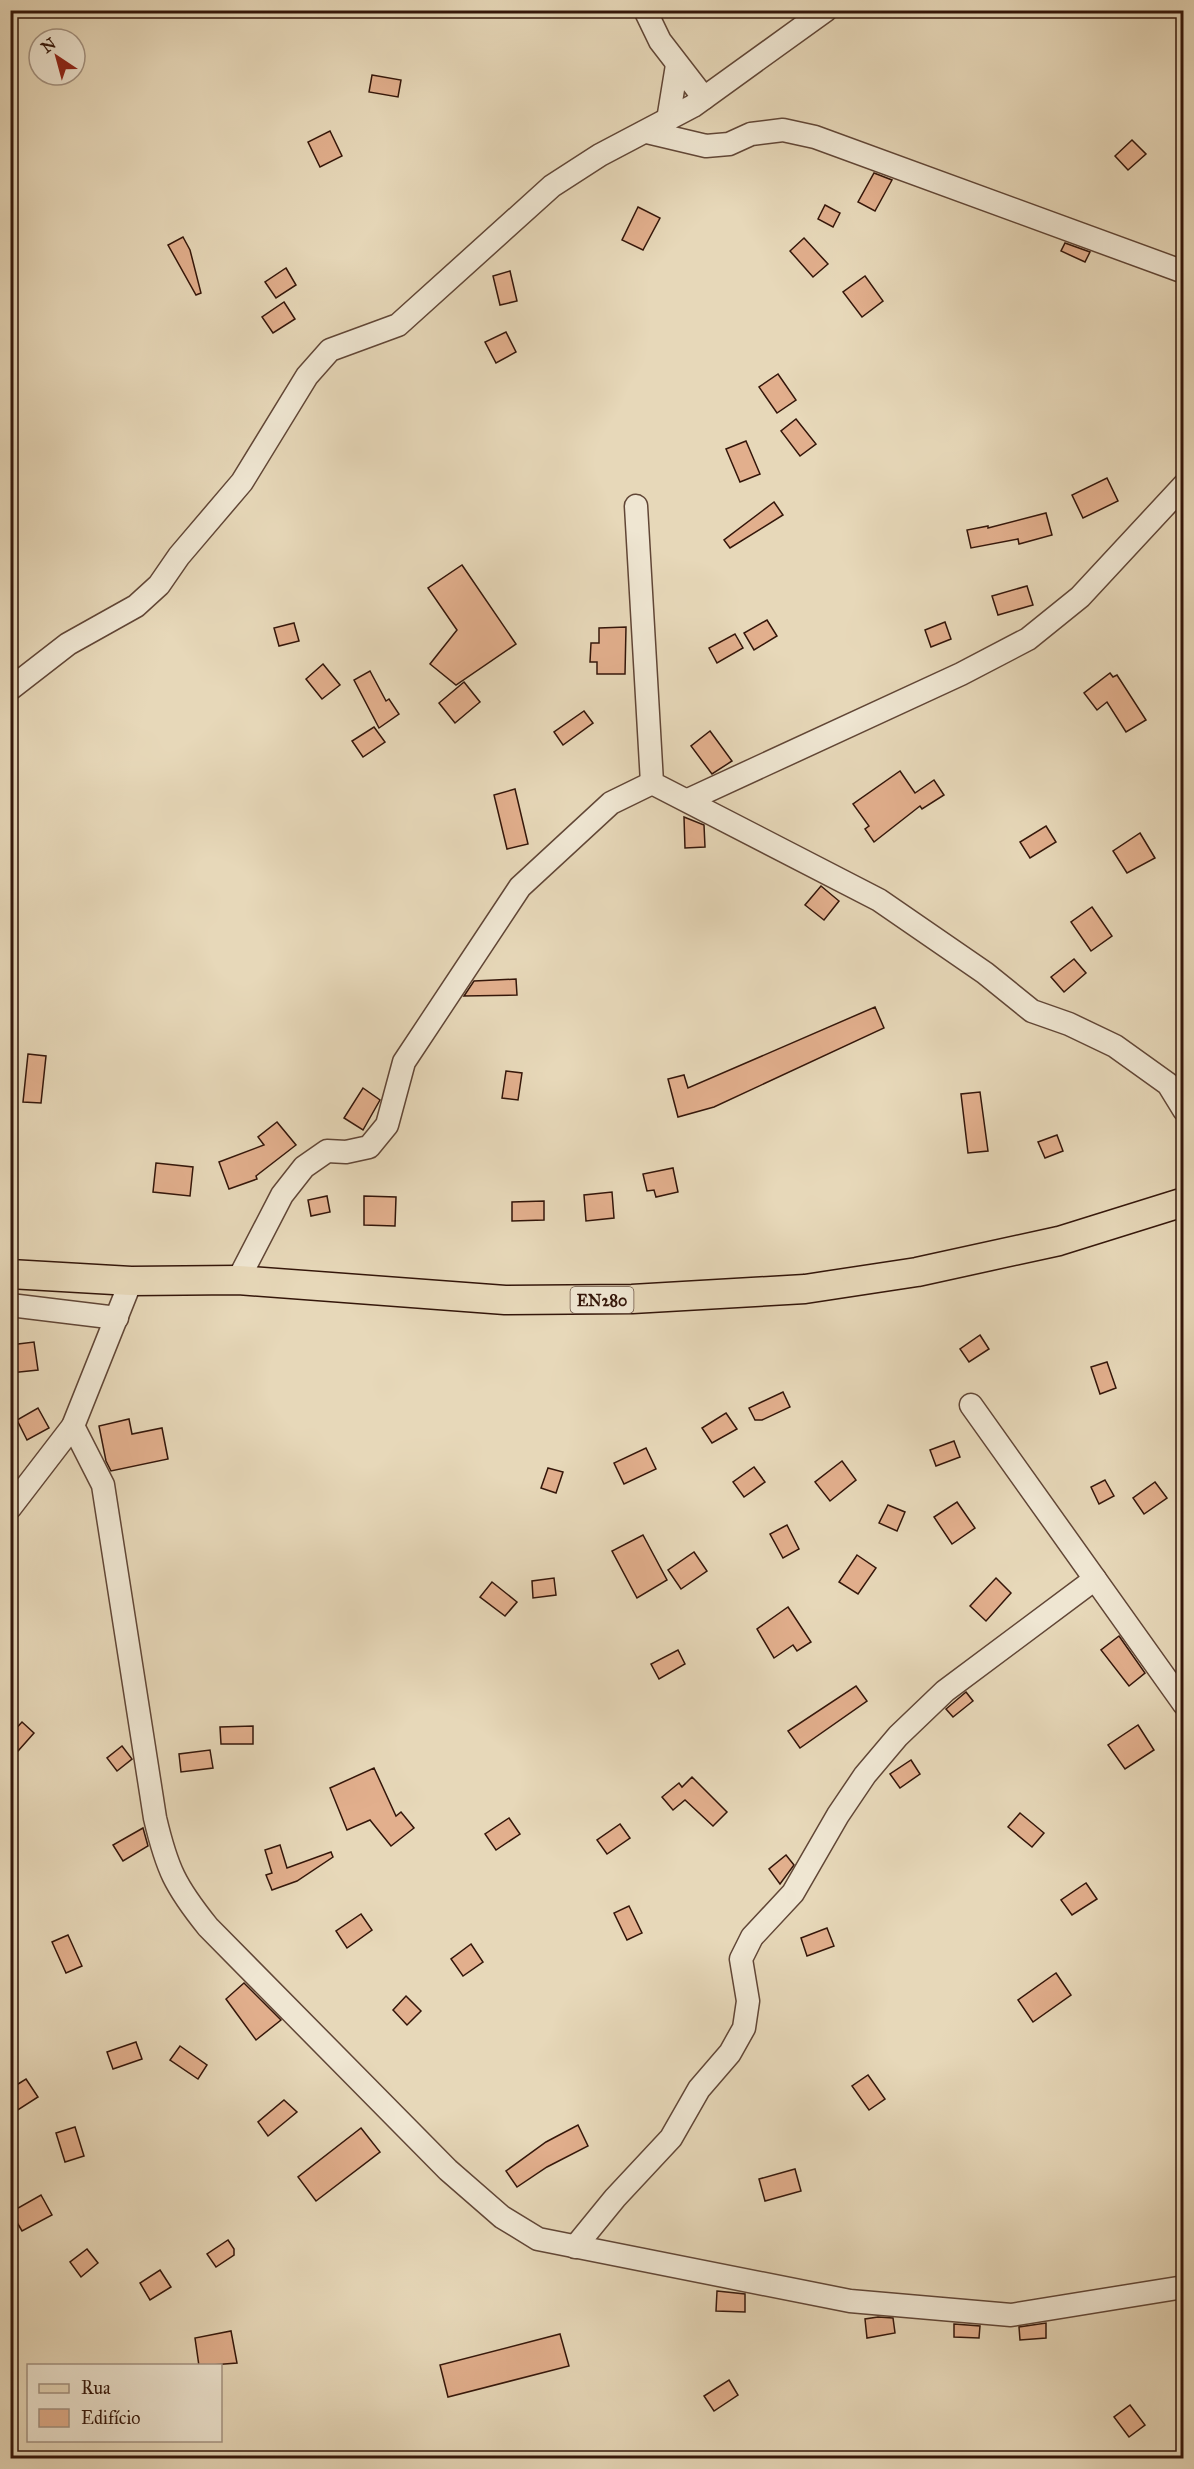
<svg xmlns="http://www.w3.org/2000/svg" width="1194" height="2469" font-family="'IM FELL Great Primer',serif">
	<rect width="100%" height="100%" fill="#e7d8b9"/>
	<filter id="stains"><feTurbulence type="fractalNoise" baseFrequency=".00333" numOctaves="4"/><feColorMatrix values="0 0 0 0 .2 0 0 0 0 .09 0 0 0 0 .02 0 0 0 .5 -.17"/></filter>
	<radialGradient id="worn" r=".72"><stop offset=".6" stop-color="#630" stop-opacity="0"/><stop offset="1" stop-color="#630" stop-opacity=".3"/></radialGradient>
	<g fill="#e2af8d" stroke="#34160a" stroke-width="1.5">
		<path d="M 372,75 L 401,80 L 398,97 L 369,92 Z"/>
		<path d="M 330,131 L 342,156 L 320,167 L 308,142 Z"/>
		<path d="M 1132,140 L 1146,154 L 1128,170 L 1115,156 Z"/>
		<path d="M 874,173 L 892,180 L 875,211 L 858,202 Z"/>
		<path d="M 825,205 L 840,213 L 833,227 L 818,219 Z"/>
		<path d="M 638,207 L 660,218 L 643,250 L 622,240 Z"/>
		<path d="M 183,237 L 190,250 L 201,293 L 196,295 L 168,245 Z"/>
		<path d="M 804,238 L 828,264 L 813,277 L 790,251 Z"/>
		<path d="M 1065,243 L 1090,252 L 1085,262 L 1061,251 Z"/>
		<path d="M 286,268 L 296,285 L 276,298 L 265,282 Z"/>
		<path d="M 510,271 L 517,301 L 500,305 L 493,276 Z"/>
		<path d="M 865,276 L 883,301 L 862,317 L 843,292 Z"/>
		<path d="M 284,302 L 295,319 L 273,333 L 262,317 Z"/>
		<path d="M 506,332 L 516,352 L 496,363 L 485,342 Z"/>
		<path d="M 778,374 L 796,400 L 777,413 L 759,387 Z"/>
		<path d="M 796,419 L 816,444 L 800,456 L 781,431 Z"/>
		<path d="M 746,441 L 760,474 L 740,482 L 726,449 Z"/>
		<path d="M 1107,478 L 1118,501 L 1083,518 L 1072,495 Z"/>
		<path d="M 774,502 L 783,515 L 730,548 L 724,540 Z"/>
		<path d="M 1046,513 L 1052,535 L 1019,544 L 1018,539 L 971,548 L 967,530 L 988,526 L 988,528 Z"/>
		<path d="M 462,565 L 516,644 L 456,685 L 430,664 L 457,630 L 428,588 Z"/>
		<path d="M 1027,586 L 1033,605 L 998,615 L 992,596 Z"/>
		<path d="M 767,620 L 777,636 L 754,650 L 744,633 Z"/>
		<path d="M 945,622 L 951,639 L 931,647 L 925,630 Z"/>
		<path d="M 294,623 L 299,641 L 279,646 L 274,628 Z"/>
		<path d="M 626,627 L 625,674 L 597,674 L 597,662 L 590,662 L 591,643 L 599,643 L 599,628 Z"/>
		<path d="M 735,634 L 743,648 L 717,663 L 709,648 Z"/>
		<path d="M 323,664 L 340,685 L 322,699 L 306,679 Z"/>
		<path d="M 370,671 L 386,701 L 389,699 L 399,714 L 379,728 L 354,680 Z"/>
		<path d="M 1110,673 L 1113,677 L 1117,675 L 1146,720 L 1126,732 L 1107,702 L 1097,710 L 1084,693 Z"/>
		<path d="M 464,682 L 480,702 L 455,723 L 439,703 Z"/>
		<path d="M 584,711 L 593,723 L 563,745 L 554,732 Z"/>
		<path d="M 374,727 L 385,742 L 363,757 L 352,741 Z"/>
		<path d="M 710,731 L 732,761 L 712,774 L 691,746 Z"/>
		<path d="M 900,771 L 915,793 L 934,780 L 944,795 L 922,809 L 920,806 L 874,842 L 865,829 L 869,826 L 853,804 Z"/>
		<path d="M 515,789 L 528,844 L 507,849 L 494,795 Z"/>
		<path d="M 684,817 L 704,825 L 705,847 L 685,848 Z"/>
		<path d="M 1046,826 L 1056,842 L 1030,858 L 1020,842 Z"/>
		<path d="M 1140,833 L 1155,858 L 1127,873 L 1113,851 Z"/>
		<path d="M 821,886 L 839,901 L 824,920 L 805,905 Z"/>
		<path d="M 1092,907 L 1112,936 L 1091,951 L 1071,922 Z"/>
		<path d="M 1074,959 L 1086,973 L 1064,992 L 1051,977 Z"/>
		<path d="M 516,979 L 517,995 L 464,996 L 474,981 Z"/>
		<path d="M 875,1007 L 884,1028 L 714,1107 L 678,1117 L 668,1079 L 684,1075 L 688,1088 Z"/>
		<path d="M 28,1054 L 46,1056 L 41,1103 L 23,1102 Z"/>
		<path d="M 506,1071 L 522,1073 L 518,1100 L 502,1098 Z"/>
		<path d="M 363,1088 L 380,1100 L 363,1130 L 344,1118 Z"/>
		<path d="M 980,1092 L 988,1151 L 968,1153 L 961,1094 Z"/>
		<path d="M 277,1122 L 296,1145 L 256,1176 L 257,1179 L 229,1189 L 219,1162 L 264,1145 L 258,1137 Z"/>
		<path d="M 1057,1135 L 1063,1151 L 1045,1158 L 1038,1142 Z"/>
		<path d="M 156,1163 L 193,1167 L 190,1196 L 153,1192 Z"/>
		<path d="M 673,1168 L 678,1192 L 656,1197 L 654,1190 L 647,1191 L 643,1174 Z"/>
		<path d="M 612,1192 L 614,1218 L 586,1221 L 584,1195 Z"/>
		<path d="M 327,1196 L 330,1212 L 311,1216 L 308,1200 Z"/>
		<path d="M 364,1196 L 396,1197 L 395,1226 L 364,1225 Z"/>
		<path d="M 544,1201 L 544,1220 L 512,1221 L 512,1202 Z"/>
		<path d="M 980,1335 L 989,1349 L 969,1362 L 960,1349 Z"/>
		<path d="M 34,1342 L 38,1370 L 10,1373 L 10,1345 Z"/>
		<path d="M 1107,1362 L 1116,1388 L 1100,1394 L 1091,1367 Z"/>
		<path d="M 783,1392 L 790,1407 L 762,1420 L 755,1420 L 749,1408 Z"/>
		<path d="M 38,1408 L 49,1428 L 27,1440 L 17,1420 Z"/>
		<path d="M 726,1413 L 737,1429 L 712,1443 L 702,1428 Z"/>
		<path d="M 129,1419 L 132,1434 L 162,1428 L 168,1459 L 111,1471 L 106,1461 L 99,1426 Z"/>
		<path d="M 954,1441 L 960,1457 L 936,1466 L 930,1450 Z"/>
		<path d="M 646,1448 L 656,1469 L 624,1484 L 614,1463 Z"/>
		<path d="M 842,1461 L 856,1480 L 830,1501 L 815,1482 Z"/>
		<path d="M 754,1467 L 765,1482 L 744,1497 L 733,1482 Z"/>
		<path d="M 548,1468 L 563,1472 L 556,1493 L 541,1488 Z"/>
		<path d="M 1105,1480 L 1114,1496 L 1099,1504 L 1091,1487 Z"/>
		<path d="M 1155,1482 L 1167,1498 L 1144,1514 L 1133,1498 Z"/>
		<path d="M 957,1502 L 975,1528 L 952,1544 L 934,1517 Z"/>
		<path d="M 888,1505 L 905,1512 L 897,1531 L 879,1523 Z"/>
		<path d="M 787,1525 L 799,1549 L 783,1558 L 770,1534 Z"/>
		<path d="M 643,1535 L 667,1580 L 637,1598 L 612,1551 Z"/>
		<path d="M 694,1552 L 707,1571 L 681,1589 L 668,1570 Z"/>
		<path d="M 857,1555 L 876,1568 L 858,1594 L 839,1582 Z"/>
		<path d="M 554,1578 L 556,1595 L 533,1598 L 532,1581 Z"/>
		<path d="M 996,1578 L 1011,1593 L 986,1621 L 970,1606 Z"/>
		<path d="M 492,1582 L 517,1602 L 505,1616 L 480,1597 Z"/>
		<path d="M 788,1607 L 811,1642 L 797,1651 L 793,1645 L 774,1658 L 757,1629 Z"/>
		<path d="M 1119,1636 L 1145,1673 L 1129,1686 L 1101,1650 Z"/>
		<path d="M 678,1650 L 685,1664 L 659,1679 L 651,1664 Z"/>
		<path d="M 856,1686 L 867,1701 L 800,1748 L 788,1731 Z"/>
		<path d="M 966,1692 L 973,1701 L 953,1717 L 946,1709 Z"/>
		<path d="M 22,1722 L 34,1733 L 10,1760 L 10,1735 Z"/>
		<path d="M 1138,1725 L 1154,1750 L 1125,1769 L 1108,1745 Z"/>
		<path d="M 253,1726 L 253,1744 L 221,1744 L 220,1727 Z"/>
		<path d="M 122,1746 L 132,1759 L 117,1771 L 107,1758 Z"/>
		<path d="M 210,1750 L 213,1768 L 181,1772 L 179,1754 Z"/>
		<path d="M 911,1760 L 920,1774 L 900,1788 L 890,1774 Z"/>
		<path d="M 374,1768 L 396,1816 L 401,1812 L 414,1828 L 391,1846 L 370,1820 L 347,1830 L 330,1788 Z"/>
		<path d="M 692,1777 L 727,1812 L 713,1826 L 685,1800 L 673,1810 L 662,1797 L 679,1783 L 682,1787 Z"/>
		<path d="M 1020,1813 L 1044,1833 L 1032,1847 L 1008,1827 Z"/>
		<path d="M 509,1818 L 520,1834 L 496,1850 L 485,1834 Z"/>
		<path d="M 620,1824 L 630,1838 L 607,1854 L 597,1840 Z"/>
		<path d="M 143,1828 L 148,1846 L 123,1861 L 113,1845 Z"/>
		<path d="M 280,1845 L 287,1868 L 331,1852 L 333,1857 L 297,1881 L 272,1890 L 266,1875 L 272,1873 L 265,1850 Z"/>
		<path d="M 786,1855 L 794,1865 L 780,1884 L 769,1869 Z"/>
		<path d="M 1086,1883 L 1097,1899 L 1072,1915 L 1061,1900 Z"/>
		<path d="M 629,1906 L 642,1933 L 627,1940 L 614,1913 Z"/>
		<path d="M 361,1914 L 372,1930 L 347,1948 L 336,1931 Z"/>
		<path d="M 827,1928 L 834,1946 L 807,1956 L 801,1938 Z"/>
		<path d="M 68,1935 L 82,1966 L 66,1973 L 52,1942 Z"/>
		<path d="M 471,1944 L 483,1962 L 463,1976 L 451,1959 Z"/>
		<path d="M 1056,1973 L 1071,1995 L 1033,2022 L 1018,2000 Z"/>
		<path d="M 244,1983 L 281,2020 L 256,2040 L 226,1999 Z"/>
		<path d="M 406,1996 L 421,2011 L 407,2025 L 393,2010 Z"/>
		<path d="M 136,2042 L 142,2059 L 113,2069 L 107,2052 Z"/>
		<path d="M 180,2046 L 207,2065 L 198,2079 L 170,2060 Z"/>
		<path d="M 868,2075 L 885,2099 L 869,2110 L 852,2086 Z"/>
		<path d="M 26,2079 L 38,2097 L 10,2115 L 10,2089 Z"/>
		<path d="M 284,2100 L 297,2112 L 268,2136 L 258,2122 Z"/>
		<path d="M 578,2125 L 588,2146 L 547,2167 L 517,2187 L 506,2171 L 546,2142 Z"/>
		<path d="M 75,2127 L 84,2156 L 65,2162 L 56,2133 Z"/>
		<path d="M 361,2128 L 380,2152 L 316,2201 L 298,2177 Z"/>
		<path d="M 795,2169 L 801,2191 L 765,2201 L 759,2179 Z"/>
		<path d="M 41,2195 L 52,2215 L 22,2231 L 11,2212 Z"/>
		<path d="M 228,2240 L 234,2249 L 234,2255 L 216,2267 L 207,2254 Z"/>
		<path d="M 87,2249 L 98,2263 L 81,2277 L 70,2262 Z"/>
		<path d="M 160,2270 L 171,2287 L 150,2300 L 140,2283 Z"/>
		<path d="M 717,2291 L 745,2294 L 745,2312 L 716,2311 Z"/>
		<path d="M 878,2317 L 893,2318 L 895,2333 L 867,2338 L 865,2319 Z"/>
		<path d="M 1046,2323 L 1046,2338 L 1020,2340 L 1019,2327 Z"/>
		<path d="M 954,2324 L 980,2326 L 979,2338 L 954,2337 Z"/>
		<path d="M 231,2331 L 237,2363 L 199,2366 L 195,2338 Z"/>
		<path d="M 560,2334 L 569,2366 L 448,2397 L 440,2365 Z"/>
		<path d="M 729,2380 L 738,2395 L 714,2411 L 704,2396 Z"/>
		<path d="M 1130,2405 L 1145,2425 L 1129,2437 L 1114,2417 Z"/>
	</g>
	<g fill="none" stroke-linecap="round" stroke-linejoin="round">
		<g stroke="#614636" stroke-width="25">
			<g id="minor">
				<path d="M 645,10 L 660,41 L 704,98"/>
				<path d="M 668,120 L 677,65"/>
				<path d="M 647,132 L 706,146 L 729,144 L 751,134 L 783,130 L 815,137 L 1184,272"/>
				<path d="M 636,506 L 652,783 L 879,900 L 985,973 L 1032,1011 L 1069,1024 L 1115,1046 L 1168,1084 L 1184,1110"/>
				<path d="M 10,689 L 68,644 L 136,606 L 159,585 L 179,556 L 242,482 L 307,376 L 330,350 L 398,325 L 552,186 L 600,155 L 693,106 L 826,10"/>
				<path d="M 688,800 L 961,674 L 1028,639 L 1080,597 L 1184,485"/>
				<path d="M 238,1280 L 282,1195 L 304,1167 L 327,1151 L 346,1152 L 369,1147 L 387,1125 L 404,1062 L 520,887 L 611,803 L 652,783"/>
				<path d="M 10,1305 L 117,1318"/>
				<path d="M 971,1405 L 1184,1704"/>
				<path d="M 73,1426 L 103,1485 L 155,1818 C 167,1869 175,1886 208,1927 L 448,2170 L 502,2217 L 538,2239 L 850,2301 L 1011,2315 L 1184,2287"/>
				<path d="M 10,1508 L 73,1426 L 131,1281"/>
				<path d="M 575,2247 L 615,2198 L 671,2138 L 699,2089 L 730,2053 L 744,2028 L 748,2001 L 741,1959 L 752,1937 L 793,1893 L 838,1815 L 865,1775 L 898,1736 L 945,1691 L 1095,1579"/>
			</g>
		</g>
		<g stroke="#34160a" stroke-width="31">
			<path id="major" d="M 10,1274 L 131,1281 L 238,1280 L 505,1300 L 632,1299 L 805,1289 L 917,1272 L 1059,1241 L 1184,1202"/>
		</g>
		<use href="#minor" stroke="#efe6d2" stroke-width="22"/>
		<use href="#major" stroke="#e7d8b9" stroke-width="28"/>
	</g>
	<g text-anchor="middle" stroke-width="6" stroke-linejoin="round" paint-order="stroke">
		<rect fill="#efe6d2" stroke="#6c5446" stroke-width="1.5" x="570.5" y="1287" width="63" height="26" rx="4.5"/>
		<g font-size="16" font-weight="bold" fill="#34160a">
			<text x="602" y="1306">EN280</text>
		</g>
	</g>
	<rect width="1194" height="2469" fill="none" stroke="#e7d8b9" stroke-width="36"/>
	<rect x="12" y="12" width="1170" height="2445" fill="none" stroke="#34160a" stroke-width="3"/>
	<rect x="18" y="18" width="1158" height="2433" fill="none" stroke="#34160a" stroke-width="1.5"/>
	<rect x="27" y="2364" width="195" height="78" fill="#efe6d2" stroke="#a49382" stroke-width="1.5"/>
	<rect x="39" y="2384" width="30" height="9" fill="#e7d8b9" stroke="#a49382" stroke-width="1.5"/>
	<text x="81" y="2394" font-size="18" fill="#34160a">Rua</text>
	<rect x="39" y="2409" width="30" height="18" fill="#e2af8d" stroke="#a49382" stroke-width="1.5"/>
	<text x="81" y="2424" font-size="18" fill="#34160a">Edifício</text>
	<g transform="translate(57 57) rotate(324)"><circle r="28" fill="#efe6d2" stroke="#a49382" stroke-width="1.5"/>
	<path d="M0-4.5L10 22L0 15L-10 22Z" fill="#8f2418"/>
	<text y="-9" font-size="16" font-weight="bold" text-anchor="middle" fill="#34160a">N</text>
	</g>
	<rect width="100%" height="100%" filter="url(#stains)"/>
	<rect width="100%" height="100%" fill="url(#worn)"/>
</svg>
